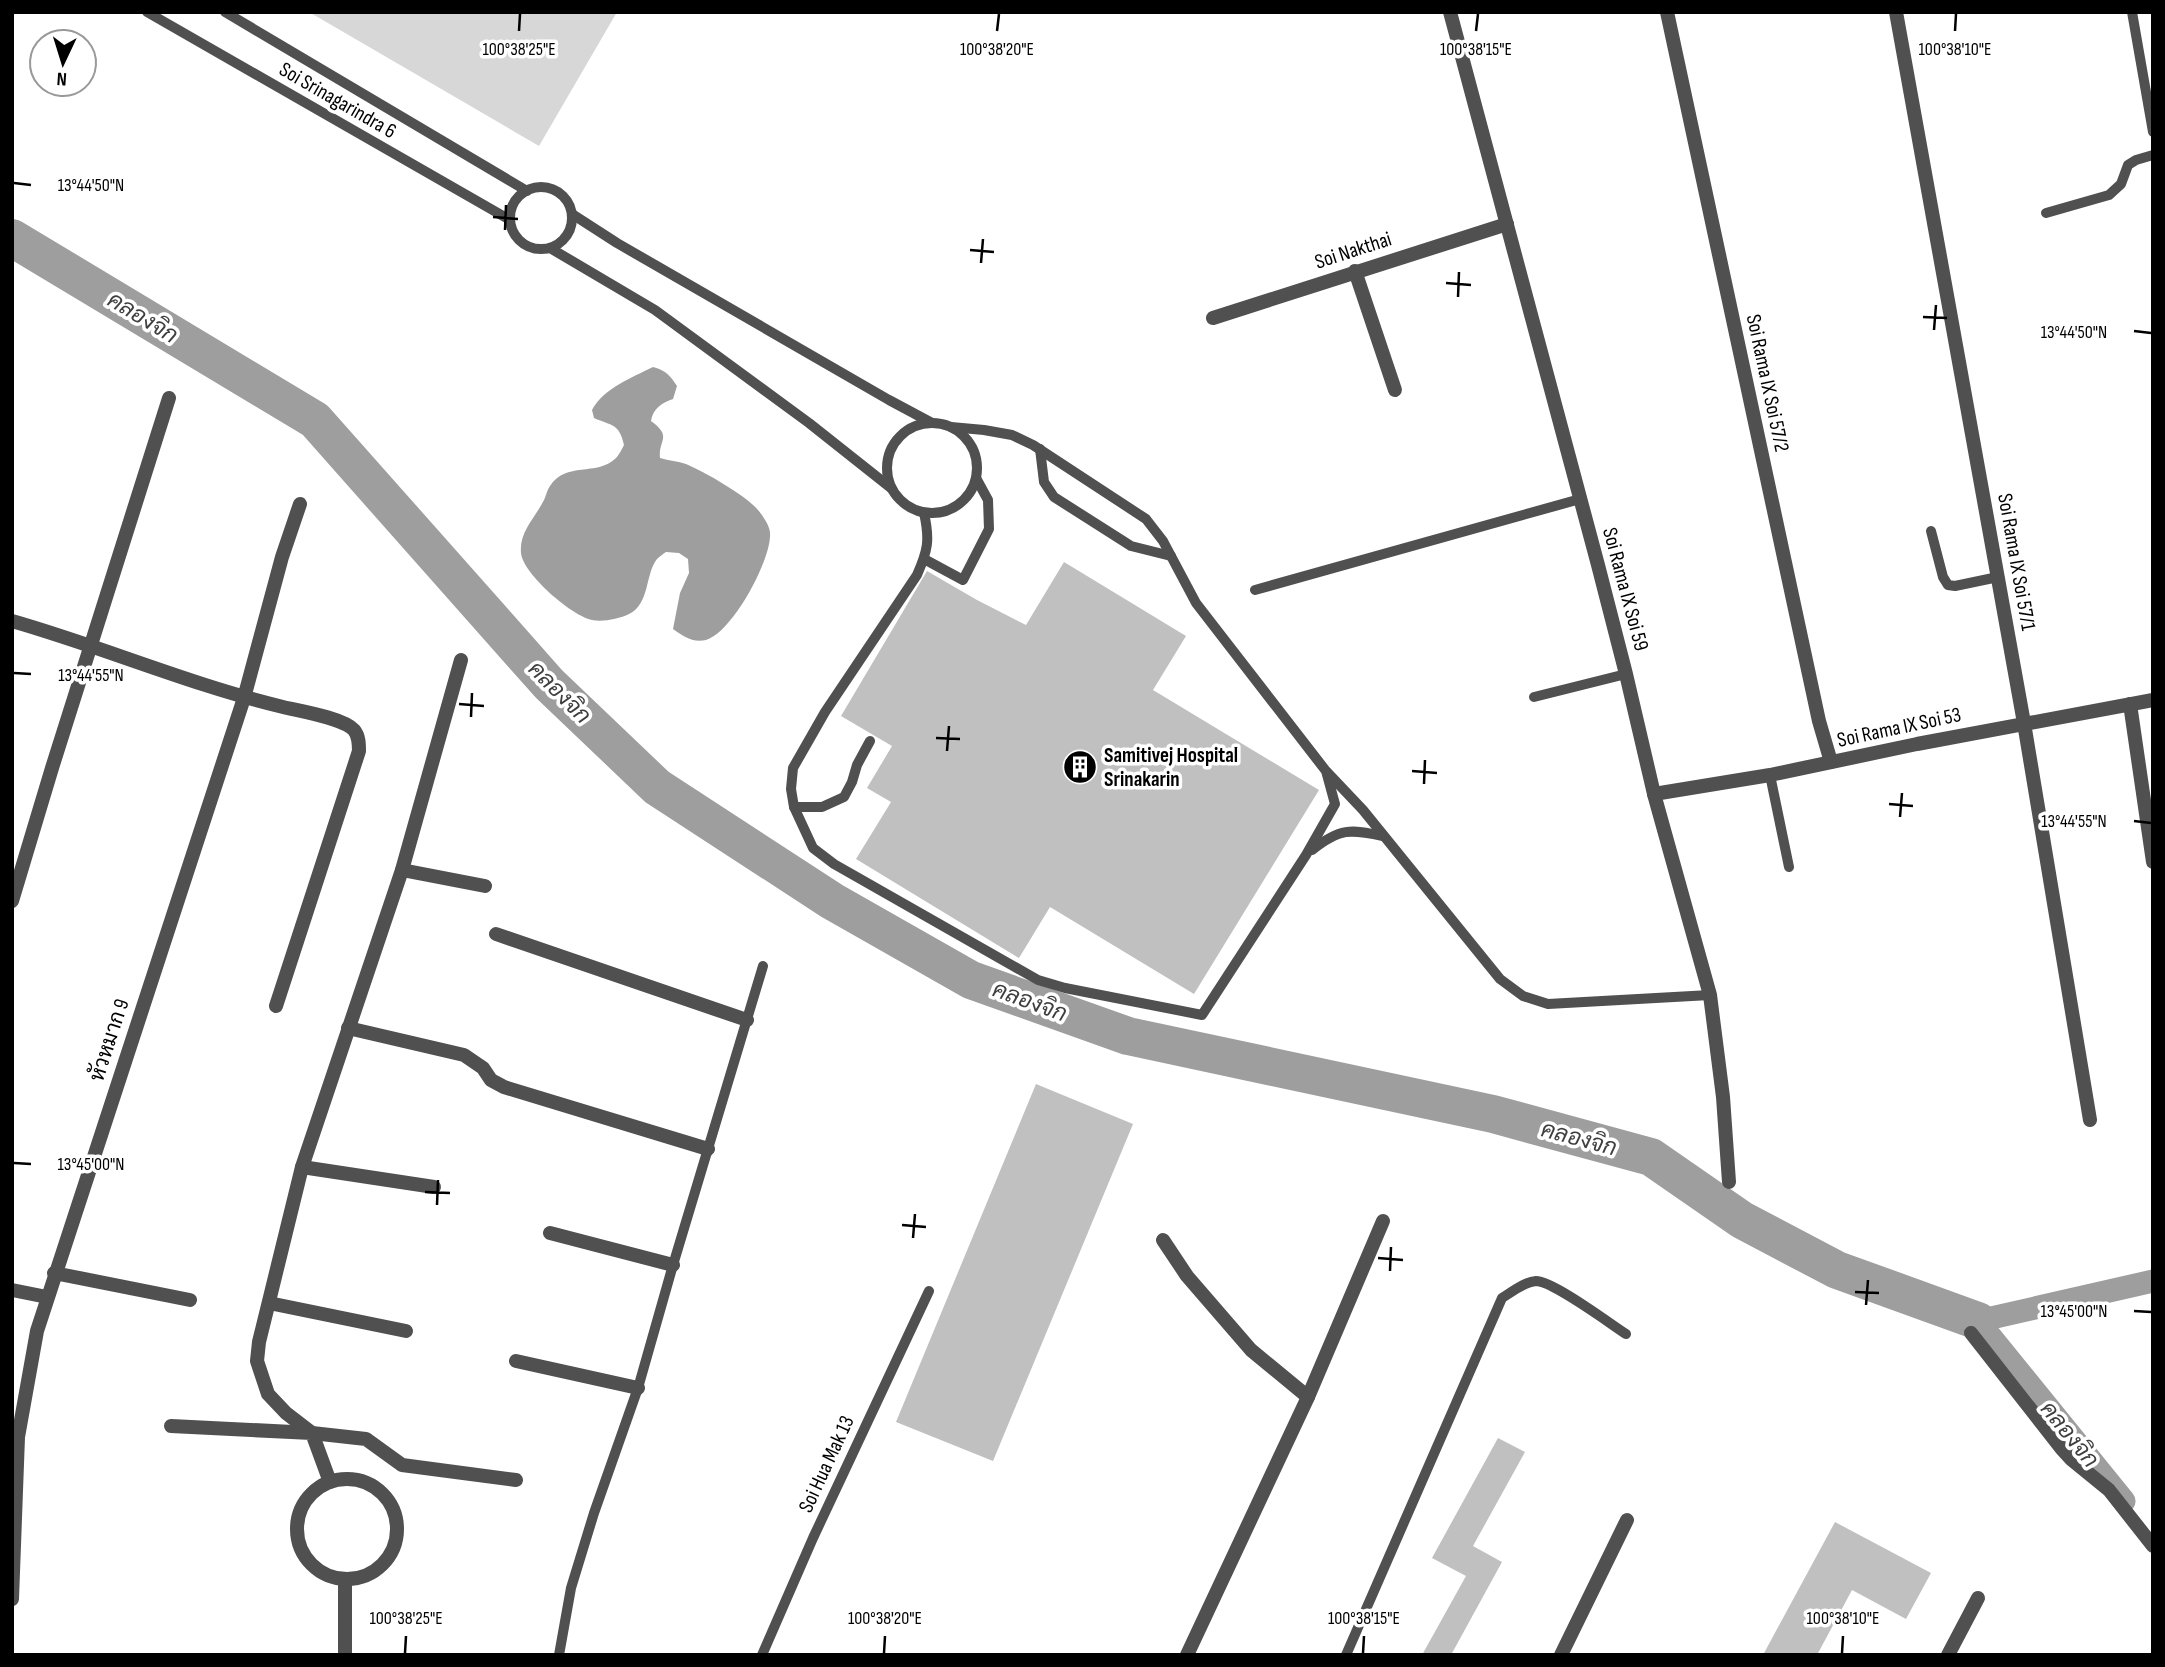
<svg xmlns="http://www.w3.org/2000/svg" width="2165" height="1667" font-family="'Sofia Sans Condensed',Sarabun,sans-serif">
	<rect width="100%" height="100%" fill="#fff"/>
	<path fill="#d7d7d7" d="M 309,12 L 617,12 L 539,146 Z"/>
	<path fill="#9e9e9e" d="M 653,367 C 665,370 670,375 677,386 L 673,399 C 662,403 653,408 651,421 C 673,437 658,440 660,458 C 669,461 678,461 686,464 C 705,472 745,495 758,510 C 763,516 770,526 770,533 C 772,559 732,633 706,640 C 692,643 683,636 673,629 L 680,593 L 689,573 L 688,559 L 679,553 L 666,552 C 663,554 660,556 657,559 C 645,574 650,604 629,614 C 619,619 603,622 592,620 C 572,616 523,574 521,553 C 519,532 535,518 544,500 C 546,496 547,490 550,486 C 566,461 596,477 616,458 C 619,455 622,449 624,445 C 619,423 612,426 594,418 L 592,410 C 604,388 631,378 653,367 Z"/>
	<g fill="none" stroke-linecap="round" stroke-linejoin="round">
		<path stroke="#9e9e9e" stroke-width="23" d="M 2124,1501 L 1978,1321 L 2153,1281"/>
		<path stroke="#9e9e9e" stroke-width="38" d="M 12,238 L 315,420 L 549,684 L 657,787 L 832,901 L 971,980 L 1128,1036 L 1493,1114 L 1651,1157 L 1742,1220 L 1837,1270 L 1978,1321"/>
	</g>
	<g fill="#c0c0c0">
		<path d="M 1064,562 L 1186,636 L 1153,690 L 1319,790 L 1194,994 L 1050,907 L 1019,958 L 856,859 L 891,802 L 867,788 L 892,746 L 841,716 L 927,571 L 977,600 L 1026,625 Z"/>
		<path d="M 1036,1084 L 1133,1124 L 993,1461 L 896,1422 Z"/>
		<path d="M 1498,1438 L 1525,1452 L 1473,1546 L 1502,1562 L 1451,1655 L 1422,1655 L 1466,1576 L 1432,1558 Z"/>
		<path d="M 1835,1522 L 1931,1573 L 1906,1619 L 1852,1590 L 1817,1655 L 1763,1655 Z"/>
	</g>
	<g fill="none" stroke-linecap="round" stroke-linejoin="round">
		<g stroke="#505050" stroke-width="10">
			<path d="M 147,12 L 510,220"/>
			<path d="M 225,12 L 527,191"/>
			<path d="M 2132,12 L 2153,132"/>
			<circle cx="541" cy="218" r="31"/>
			<path d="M 2046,213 L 2109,195 L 2121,184 L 2128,165 L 2136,160 L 2153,155"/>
			<path d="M 572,214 L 617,243 L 889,400 L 932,423"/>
			<path d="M 550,248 L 655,310 L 809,423 L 891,488"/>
			<circle cx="932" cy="468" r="45"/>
			<path d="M 1040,449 L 1044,482 L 1054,497 L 1131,546 L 1171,556"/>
			<path d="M 924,513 C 930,540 928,550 917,575 L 825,712 L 793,768 L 791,789 L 794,807 L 813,848 L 834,864 L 1038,980 L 1065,988 L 1202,1015 L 1306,855 L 1335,804 L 1326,771 L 1196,603 L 1163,541 L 1146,519 L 1033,445 L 1012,435 L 984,430 L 951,427"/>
			<path d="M 1931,531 L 1943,577 L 1948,585 L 1955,586 L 1998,577"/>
			<path d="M 924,559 L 963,580 L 989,529 L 988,500 L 976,478"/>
			<path d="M 1255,590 L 1580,499"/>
			<path d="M 1534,697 L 1626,674"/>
			<path d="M 1327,772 L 1363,810 L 1500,979 L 1523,996 L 1548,1004 L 1710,995"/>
			<path d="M 1770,775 L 1789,867"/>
			<path d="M 794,807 L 822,807 L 844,797 L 852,782 L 857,765 L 870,741"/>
			<path d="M 1312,850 C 1340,828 1350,829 1383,836"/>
			<path d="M 559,1655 L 571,1588 L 594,1513 L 638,1388 L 673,1265 L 763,966"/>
			<path d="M 762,1655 L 813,1538 L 929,1291"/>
			<path d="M 1346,1655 L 1502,1298 C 1512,1292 1524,1282 1536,1281 C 1553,1281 1609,1323 1626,1334"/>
		</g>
		<g stroke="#505050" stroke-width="14">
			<path d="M 1450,12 L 1598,565 L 1626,674 L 1654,794 L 1710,995 L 1723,1097 L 1729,1182"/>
			<path d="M 1667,12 L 1819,721 L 1831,762"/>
			<path d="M 1896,12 L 2024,723 L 2090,1120"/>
			<path d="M 1355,271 L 1395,390"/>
			<path d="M 1213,318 L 1507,224"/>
			<path d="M 12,621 C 103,647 191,685 283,707 C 300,711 343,718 354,730 C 359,736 359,744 359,751 L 276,1006"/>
			<path d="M 461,660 L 402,870 L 302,1167 L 259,1342 L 257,1361 L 268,1394 L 286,1413 L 312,1433 L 366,1439 L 402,1465 L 516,1480"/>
			<path d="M 2130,704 L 2153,862"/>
			<path d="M 1654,794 L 1770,775 L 1917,744 L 2153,700"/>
			<path d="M 402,870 L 485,886"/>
			<path d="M 12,901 L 52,768 L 169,398"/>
			<path d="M 496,934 L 747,1020"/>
			<path d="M 348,1028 L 464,1055 L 483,1068 L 491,1080 L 504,1087 L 708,1149"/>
			<path d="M 302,1167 L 434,1187"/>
			<path d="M 550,1233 L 673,1265"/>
			<path d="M 1163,1240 L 1187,1276 L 1251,1350 L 1308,1397"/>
			<path d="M 54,1273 L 190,1300"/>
			<path d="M 12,1290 L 47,1297"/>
			<path d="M 269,1303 L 406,1331"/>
			<path d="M 1971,1333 L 2061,1448 L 2071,1459 L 2109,1490 L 2153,1546"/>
			<path d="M 516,1361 L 638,1388"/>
			<path d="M 171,1426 L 312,1433 L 330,1482"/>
			<circle cx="347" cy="1529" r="50"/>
			<path d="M 345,1580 L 345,1655"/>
			<path d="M 12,1599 L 18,1437 L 37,1331 L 244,698 L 282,557 L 300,504"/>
			<path d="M 1187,1655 L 1308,1397 L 1383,1221"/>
			<path d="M 1561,1655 L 1627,1520"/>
			<path d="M 1948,1655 L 1978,1598"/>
		</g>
	</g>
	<path fill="none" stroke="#000" stroke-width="2.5" d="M 519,31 L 520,14M 997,31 L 999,14M 1476,31 L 1478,14M 1955,31 L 1956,14M 14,183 L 31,185M 493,217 L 518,219M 505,230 L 506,205M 970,250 L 994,252M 981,263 L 983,239M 1446,283 L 1471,285M 1458,297 L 1459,272M 1923,317 L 1947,318M 1934,330 L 1936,305M 2134,331 L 2151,333M 14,673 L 31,674M 459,704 L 484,706M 471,717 L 472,693M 936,738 L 960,739M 947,751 L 949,726M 1412,771 L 1437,773M 1424,784 L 1425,760M 1889,804 L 1913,806M 1900,817 L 1902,793M 2134,821 L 2151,823M 14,1163 L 31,1164M 425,1192 L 450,1193M 437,1205 L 438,1180M 902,1225 L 926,1227M 913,1238 L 915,1214M 1378,1258 L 1403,1260M 1390,1271 L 1391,1247M 1855,1292 L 1879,1293M 1866,1305 L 1868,1280M 2134,1311 L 2151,1312M 405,1653 L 406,1636M 884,1653 L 885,1636M 1363,1653 L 1364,1636M 1842,1653 L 1843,1636"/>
	<defs>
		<g id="building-disc" transform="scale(1.75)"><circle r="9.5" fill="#000" stroke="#fff"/><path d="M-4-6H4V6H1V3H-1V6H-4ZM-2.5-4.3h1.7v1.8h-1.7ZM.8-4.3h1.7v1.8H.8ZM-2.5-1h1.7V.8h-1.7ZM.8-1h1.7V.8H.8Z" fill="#fff"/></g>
	</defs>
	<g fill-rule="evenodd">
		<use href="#building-disc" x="1080" y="767"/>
	</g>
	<g text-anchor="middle" stroke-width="7" stroke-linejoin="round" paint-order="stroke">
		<g font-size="21" fill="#000" stroke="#fff">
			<text transform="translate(338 100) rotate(30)" y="7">Soi Srinagarindra 6</text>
			<text transform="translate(1353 250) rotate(-18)" y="7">Soi Nakthai</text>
			<text transform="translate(1768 383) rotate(78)" y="7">Soi Rama IX Soi 57/2</text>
			<text transform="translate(2017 562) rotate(80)" y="7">Soi Rama IX Soi 57/1</text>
			<text transform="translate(1626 589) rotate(75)" y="7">Soi Rama IX Soi 59</text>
			<text transform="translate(1899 727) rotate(-12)" y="7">Soi Rama IX Soi 53</text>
			<text transform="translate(109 1040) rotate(-72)" y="7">หัวหมาก 9</text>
			<text transform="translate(826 1464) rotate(-65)" y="7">Soi Hua Mak 13</text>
		</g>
		<g font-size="21" font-weight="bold" fill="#000" stroke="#fff" text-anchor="start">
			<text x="1104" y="762">Samitivej Hospital<tspan x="1104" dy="24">Srinakarin</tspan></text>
		</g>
		<g font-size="23" font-style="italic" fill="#3f3f3f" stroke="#fff">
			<text transform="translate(143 317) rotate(31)" y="8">คลองจิก</text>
			<text transform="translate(560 692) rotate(45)" y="8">คลองจิก</text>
			<text transform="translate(1030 1001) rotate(20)" y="8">คลองจิก</text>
			<text transform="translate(1579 1138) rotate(15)" y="8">คลองจิก</text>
			<text transform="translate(2070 1434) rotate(51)" y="8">คลองจิก</text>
		</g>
	</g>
	<g font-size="18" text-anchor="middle" fill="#000" stroke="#fff" stroke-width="7" stroke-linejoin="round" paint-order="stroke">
		<text x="519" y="55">100°38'25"E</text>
		<text x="997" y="55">100°38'20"E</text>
		<text x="1476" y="55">100°38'15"E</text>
		<text x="1955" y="55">100°38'10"E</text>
		<text x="91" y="191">13°44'50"N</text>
		<text x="2074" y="338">13°44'50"N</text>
		<text x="91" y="681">13°44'55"N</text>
		<text x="2074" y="827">13°44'55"N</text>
		<text x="91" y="1170">13°45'00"N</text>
		<text x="2074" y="1317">13°45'00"N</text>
		<text x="406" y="1624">100°38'25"E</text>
		<text x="885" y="1624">100°38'20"E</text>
		<text x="1364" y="1624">100°38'15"E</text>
		<text x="1843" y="1624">100°38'10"E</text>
	</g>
	<rect width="2165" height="1667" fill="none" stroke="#000000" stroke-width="28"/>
	<g transform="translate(63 63) rotate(184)"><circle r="33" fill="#ffffff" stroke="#999999" stroke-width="2"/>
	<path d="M0-5L12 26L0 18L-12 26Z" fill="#000000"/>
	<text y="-10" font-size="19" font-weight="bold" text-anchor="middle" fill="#000000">N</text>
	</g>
</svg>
